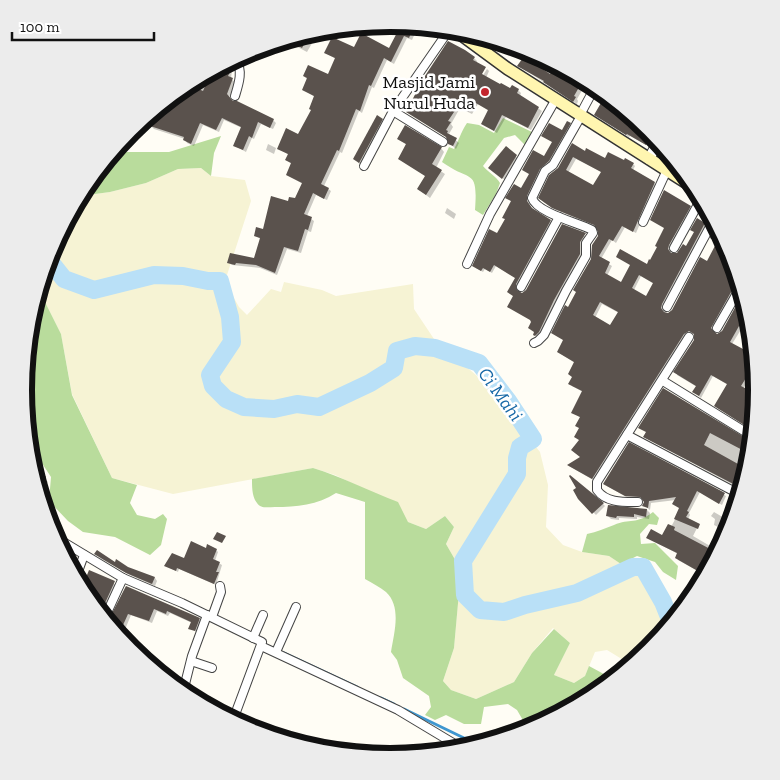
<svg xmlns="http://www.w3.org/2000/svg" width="780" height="780" font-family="'Zilla Slab',serif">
	<rect width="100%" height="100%" fill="#fffdf5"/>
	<path fill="#f6f3d4" d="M 201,168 L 211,176 L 245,180 L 251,201 L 227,275 L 230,291 L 239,307 L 247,315 L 271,289 L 281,292 L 284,282 L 322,290 L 336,296 L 413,284 L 414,309 L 434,339 L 484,382 L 540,452 L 548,485 L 546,527 L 563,545 L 582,552 L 609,556 L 635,573 L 652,592 L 666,628 L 649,649 L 627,667 L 625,661 L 607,650 L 595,652 L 585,676 L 574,683 L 554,675 L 570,643 L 553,628 L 532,653 L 514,682 L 476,699 L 451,690 L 443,681 L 454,648 L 461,570 L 446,544 L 454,527 L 445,516 L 426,529 L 408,522 L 362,488 L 335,475 L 313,468 L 173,494 L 112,478 L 72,394 L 61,334 L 39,290 L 52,250 L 80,196 L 110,192 L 146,183 L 178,169 Z"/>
	<g fill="#b9dc9c">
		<path d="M 503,118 L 532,132 L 526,146 L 515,135 L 504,138 L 483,166 C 488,172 496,176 500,183 L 496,194 L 483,215 L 475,210 C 478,167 471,183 442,162 L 449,147 L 454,149 C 459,140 461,132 467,123 L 479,125 L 494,133 Z"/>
		<path d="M 221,136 L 214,153 L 211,176 L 201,168 L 178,169 L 146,183 L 110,192 L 80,196 L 86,186 L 118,146 L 120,152 L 169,152 Z"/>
		<path d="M 39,290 L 61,334 L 72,395 L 112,478 L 137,485 L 130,503 L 137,515 L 155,519 L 163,514 L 167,519 L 161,545 L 150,555 L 115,537 L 83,532 L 68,521 L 49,501 L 51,477 L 32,448 L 29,448 L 24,390 L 31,318 Z"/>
		<path d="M 313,468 C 342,477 369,491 398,502 L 408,522 L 426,529 L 445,516 L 454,527 L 446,544 L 461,570 L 454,648 L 443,681 L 451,690 L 476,699 L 514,682 L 532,653 L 554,629 L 570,643 L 554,675 L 574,683 L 585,676 L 589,666 L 613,679 L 593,695 L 528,729 L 517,710 L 508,704 L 484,707 L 481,724 L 464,724 L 446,715 L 435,720 L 425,715 L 431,707 L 429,696 L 403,678 L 397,660 L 391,652 C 394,633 402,607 386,592 C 380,587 372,583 365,579 L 365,502 L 336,493 C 318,505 296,507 275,507 C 268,507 261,509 257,503 C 252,497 252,487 252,479 Z"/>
		<path d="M 653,512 L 659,518 L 657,525 L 649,524 L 640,534 L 641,544 L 655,543 L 678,566 L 676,580 L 663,572 L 655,562 L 637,556 L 621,564 L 609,556 L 582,552 L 587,534 C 597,532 605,528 614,525 C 630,518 636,525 653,512 Z"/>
	</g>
	<g fill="#0003" fill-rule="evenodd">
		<path d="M 402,25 L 418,27 L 412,40 L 407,38 L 394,64 L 387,60 L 374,88 L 372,87 L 362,113 L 359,111 L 342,153 L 340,152 L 324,186 L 331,191 L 327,200 L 316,195 L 307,216 L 314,221 L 311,232 L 308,231 L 301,253 L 287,249 L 277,275 L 260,268 L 232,265 L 229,263 L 255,259 L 261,239 L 255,236 L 264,231 L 289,202 L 295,200 L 303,184 L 287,175 L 292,164 L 286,160 L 289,155 L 278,148 L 299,136 L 312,111 L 315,97 L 304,90 L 307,79 L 304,76 L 329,76 L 336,59 L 326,53 L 355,48 L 389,50 Z"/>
		<path d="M 319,31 L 307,52 L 286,41 Z"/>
		<path d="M 490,39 L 502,43 L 498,51 L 487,43 Z"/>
		<path d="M 253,51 L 249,61 L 241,56 L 250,52 Z"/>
		<path d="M 530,52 L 587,82 L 577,99 L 578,101 L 577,104 L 519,66 Z"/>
		<path d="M 474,58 L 477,61 L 478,79 L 480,80 L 487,69 L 489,71 L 486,78 L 511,90 L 518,90 L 521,93 L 520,96 L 542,111 L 531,130 L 506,117 L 497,133 L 482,123 L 489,111 L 478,104 L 472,114 L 460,108 L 451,124 L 453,127 L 449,134 L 459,143 L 456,149 L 449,143 L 448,138 L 407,112 Z"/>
		<path d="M 233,60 L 231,79 L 235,82 L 229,98 L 233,102 L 273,120 L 276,123 L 273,129 L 261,124 L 254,139 L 252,138 L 246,152 L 235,146 L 242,128 L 224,120 L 219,132 L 203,125 L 194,146 L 187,143 L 185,139 L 154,129 L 151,126 L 154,112 L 187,85 Z"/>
		<path d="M 606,96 L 649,131 L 655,138 L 650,147 L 630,136 L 629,137 L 595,114 Z"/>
		<path d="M 382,120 L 385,123 L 363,165 L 358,163 Z"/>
		<path d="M 570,124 L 572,126 L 528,199 L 529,204 L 533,210 L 553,223 L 518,287 L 518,292 L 522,294 L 527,291 L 562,226 L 587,237 L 582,245 L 582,257 L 556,302 L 541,334 L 538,337 L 534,334 L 536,332 L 533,322 L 514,296 L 516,278 L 496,266 L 492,273 L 485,269 L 483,272 L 476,268 L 506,220 L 503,217 L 512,202 L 507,198 L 522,190 L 562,132 Z"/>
		<path d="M 398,139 L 441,148 L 444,152 L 436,168 L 445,174 L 430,198 L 418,189 L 426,176 L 399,159 L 407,145 Z"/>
		<path d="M 268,144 L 276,148 L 274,154 L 266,150 Z"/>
		<path d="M 572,145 L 605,160 L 633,164 L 635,166 L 633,170 L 657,185 L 636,233 L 625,227 L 616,243 L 612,240 L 601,259 L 612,266 L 607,276 L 621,284 L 647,265 L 690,207 L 692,209 L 671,248 L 671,254 L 678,254 L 686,247 L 695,232 L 697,220 L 707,227 L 664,307 L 665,313 L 668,314 L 673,311 L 707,263 L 718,243 L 712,238 L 717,228 L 728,250 L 739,286 L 714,328 L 714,334 L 720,334 L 723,332 L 743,297 L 749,319 L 750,330 L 749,332 L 742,328 L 732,344 L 743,351 L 751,337 L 754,370 L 743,389 L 756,396 L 752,429 L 718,408 L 728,385 L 713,376 L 701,398 L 694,392 L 697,387 L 677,375 L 695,340 L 695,335 L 692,333 L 687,336 L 595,481 L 569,466 L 582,457 L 580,440 L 581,418 L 572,412 L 583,392 L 572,386 L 575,363 L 558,352 L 564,341 L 600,233 L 597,226 L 556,210 L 542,200 ZM 576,159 L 602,172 L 594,187 L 568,173 ZM 641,276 L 654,284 L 647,297 L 634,290 ZM 602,304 L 619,313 L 611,327 L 595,318 Z"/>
		<path d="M 506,148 L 522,162 L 509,183 L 496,173 Z"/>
		<path d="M 664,149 L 681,170 L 660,156 Z"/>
		<path d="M 447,208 L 456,214 L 454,219 L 445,213 Z"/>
		<path d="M 664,390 L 751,442 L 749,462 L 741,489 L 644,437 Z"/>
		<path d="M 629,444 L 726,496 L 722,505 L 700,492 L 689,513 L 690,515 L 688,519 L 698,526 L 693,536 L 717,550 L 725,530 L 728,532 L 705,575 L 678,560 L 678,554 L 648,538 L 662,537 L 671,527 L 681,508 L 676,500 L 651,503 L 650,510 L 644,505 L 645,501 L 643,499 L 628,498 L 607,486 Z"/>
		<path d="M 37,469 L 48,482 L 43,487 L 47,491 L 42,496 L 34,471 Z"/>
		<path d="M 579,498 L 603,504 L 605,506 L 596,515 Z"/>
		<path d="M 609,506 L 647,510 L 650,513 L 649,519 L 637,517 L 637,519 L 619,518 L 619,520 L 611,519 L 608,516 Z"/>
		<path d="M 714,512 L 726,519 L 722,529 L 714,525 L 715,519 L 711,516 Z"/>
		<path d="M 206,549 L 216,550 L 218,552 L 215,561 L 222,565 L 216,585 L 179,569 L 178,572 L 168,567 Z"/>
		<path d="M 98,557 L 155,578 L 157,581 L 155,586 L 130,575 Z"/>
		<path d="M 89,572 L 117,585 L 103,615 L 85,593 L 86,581 Z"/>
		<path d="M 126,588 L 199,619 L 202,622 L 198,633 L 190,628 L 192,623 L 170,613 L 168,616 L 157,611 L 152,623 L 131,615 L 124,632 L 128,635 L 125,641 L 124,640 L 109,622 Z"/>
	</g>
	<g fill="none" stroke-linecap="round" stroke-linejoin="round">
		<g stroke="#3f96cf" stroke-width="3">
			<path d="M 284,653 L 357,687"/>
			<path d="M 381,698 L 394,704"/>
			<path d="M 404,709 L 464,738 L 495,739"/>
		</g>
		<path stroke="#b9e0f7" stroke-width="18" d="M 49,260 L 64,279 L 94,290 L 154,275 L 183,276 L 208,281 L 220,281 L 230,317 L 232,342 L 210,375 L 213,386 L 226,399 L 244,407 L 274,409 L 297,404 L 319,407 L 370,383 L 394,368 L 397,351 L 415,346 L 435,348 L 479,363 L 508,401 L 533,439 L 520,447 L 517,458 L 517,474 L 463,561 L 465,595 L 480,610 L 504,612 L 525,605 L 577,593 L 633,567 L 643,567 L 663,602 L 671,622"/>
	</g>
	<g fill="#5a524d" fill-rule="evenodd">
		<path d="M 401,25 L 414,26 L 409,38 L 404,36 L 391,62 L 384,58 L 371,86 L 369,85 L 360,111 L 356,109 L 339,151 L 337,150 L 321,184 L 329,188 L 324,199 L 313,193 L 304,214 L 312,217 L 308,230 L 305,229 L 298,251 L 284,247 L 275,273 L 256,265 L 236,263 L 235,265 L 227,263 L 230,253 L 254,258 L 260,238 L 254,236 L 256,227 L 263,229 L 271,196 L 288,201 L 289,197 L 295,198 L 302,183 L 286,175 L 291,163 L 285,160 L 288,154 L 277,149 L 286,128 L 298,134 L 311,110 L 309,109 L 314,96 L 302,90 L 307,78 L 303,76 L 308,65 L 328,74 L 335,58 L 324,53 L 332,37 L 354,47 L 361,33 L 389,48 Z"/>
		<path d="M 310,33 L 302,48 L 287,40 L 288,40 Z"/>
		<path d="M 477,35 L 493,40 L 498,42 L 494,49 Z"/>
		<path d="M 448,41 L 465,50 L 475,57 L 473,60 L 486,67 L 482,74 L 500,84 L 501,83 L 510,88 L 512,85 L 519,89 L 517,93 L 539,107 L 528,128 L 502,115 L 494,131 L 481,124 L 488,110 L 474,102 L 469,112 L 458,106 L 448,121 L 451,122 L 446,130 L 448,131 L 447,133 L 457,138 L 453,146 L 448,144 L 446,137 L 406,112 L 423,79 Z"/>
		<path d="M 528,51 L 539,57 L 535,64 L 550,74 L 555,65 L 582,82 L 574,96 L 576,97 L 573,102 L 543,82 L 544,81 L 517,66 Z"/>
		<path d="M 231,62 L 228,69 L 231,70 L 228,76 L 233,78 L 227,94 L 233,101 L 237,101 L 274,119 L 270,128 L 258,122 L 252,138 L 249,136 L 243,150 L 233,146 L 241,127 L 222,118 L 216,130 L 200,123 L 191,144 L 183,140 L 184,137 L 150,126 L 153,113 L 187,85 L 188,84 L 203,91 L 209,77 L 205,76 Z"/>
		<path d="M 605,96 L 649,131 L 652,135 L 646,145 L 627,134 L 626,135 L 594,115 Z"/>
		<path d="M 377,115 L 383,119 L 359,163 L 353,159 Z"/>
		<path d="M 567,121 L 571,123 L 549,161 L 540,169 L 527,196 L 527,201 L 532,208 L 551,220 L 516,284 L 517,290 L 522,293 L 526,290 L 562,224 L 586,233 L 580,242 L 580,254 L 554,300 L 539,332 L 535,336 L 533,335 L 534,332 L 528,328 L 531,322 L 530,320 L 507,307 L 513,296 L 507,292 L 515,278 L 494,265 L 490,272 L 483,268 L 481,271 L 472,266 L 489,229 L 497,233 L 505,219 L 502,218 L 511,201 L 505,198 L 514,184 L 521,188 L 529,174 L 522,170 L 533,150 L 544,156 L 552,142 L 541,136 L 549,123 L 562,130 Z"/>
		<path d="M 405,125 L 442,147 L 432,164 L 442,170 L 426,195 L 417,189 L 425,176 L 398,159 L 406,144 L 397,139 Z"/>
		<path d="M 572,143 L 585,151 L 586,148 L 605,158 L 608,152 L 624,160 L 625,158 L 634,163 L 631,168 L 655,182 L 633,232 L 622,226 L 613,241 L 609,239 L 599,256 L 610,262 L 605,273 L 621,282 L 630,265 L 616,257 L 620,249 L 647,264 L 649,259 L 650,260 L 657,247 L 655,246 L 664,228 L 650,220 L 664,190 L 691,206 L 669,245 L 668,249 L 671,253 L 677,253 L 683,244 L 686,246 L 694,232 L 690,230 L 697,218 L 705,223 L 662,304 L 661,308 L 664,312 L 668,313 L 672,310 L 700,257 L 707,261 L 717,242 L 710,238 L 716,227 L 728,250 L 738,283 L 735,285 L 711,328 L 717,334 L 722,331 L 742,295 L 747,310 L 742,318 L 750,323 L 751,333 L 739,326 L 730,342 L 743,349 L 751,335 L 754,365 L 741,386 L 756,394 L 750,408 L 754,410 L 752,430 L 714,406 L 727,384 L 711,375 L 699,396 L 692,392 L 696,386 L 673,372 L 694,340 L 694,334 L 689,331 L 684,334 L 592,479 L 567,465 L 580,457 L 571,450 L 579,440 L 574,437 L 579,428 L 575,426 L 580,417 L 571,413 L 582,391 L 568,384 L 572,377 L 568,374 L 574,362 L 557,352 L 563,340 L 551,333 L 565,305 L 568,307 L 576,292 L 573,290 L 591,259 L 592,245 L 598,236 L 598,232 L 594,225 L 552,208 L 538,198 L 549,175 L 558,168 ZM 573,157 L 601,172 L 593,185 L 566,170 ZM 639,275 L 653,283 L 646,296 L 632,288 ZM 600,302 L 618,312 L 610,325 L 593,315 Z"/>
		<path d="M 506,146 L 517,155 L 502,179 L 488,168 Z"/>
		<path d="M 663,148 L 672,159 L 679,167 L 658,156 Z"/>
		<path d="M 663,388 L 751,441 L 750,454 L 710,433 L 704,445 L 747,469 L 741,488 L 643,437 L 646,432 L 638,428 Z"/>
		<path d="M 629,442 L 725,493 L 719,504 L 697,491 L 687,511 L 689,512 L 686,517 L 700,524 L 698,529 L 674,519 L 679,508 L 672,504 L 676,497 L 649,501 L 648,508 L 642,506 L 644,502 L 640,497 L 625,496 L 603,484 Z"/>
		<path d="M 31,460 L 46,477 L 38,485 L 31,461 Z"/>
		<path d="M 570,475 L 604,503 L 592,514 L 578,499 L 573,490 L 576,488 L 569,476 Z"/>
		<path d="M 608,505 L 647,509 L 646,517 L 634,514 L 634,517 L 617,516 L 616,518 L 606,516 Z"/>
		<path d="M 668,524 L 675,527 L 674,530 L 714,551 L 703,574 L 675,558 L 677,553 L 646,538 L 651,529 L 662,535 Z"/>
		<path d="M 217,532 L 226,536 L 222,543 L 213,539 Z"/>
		<path d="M 191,541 L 206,548 L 207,544 L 217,549 L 213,559 L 220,562 L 216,572 L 219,572 L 214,584 L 177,568 L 176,571 L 164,566 L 172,553 L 184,558 Z"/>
		<path d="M 97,550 L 115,562 L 116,559 L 128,567 L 155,577 L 152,584 L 126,573 L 94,554 Z"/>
		<path d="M 89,570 L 115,581 L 101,612 L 85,593 L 79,582 L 82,578 L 85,580 Z"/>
		<path d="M 126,586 L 200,618 L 195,631 L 188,629 L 191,622 L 167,611 L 166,614 L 154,609 L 149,621 L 128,614 L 119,634 L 108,621 Z"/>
	</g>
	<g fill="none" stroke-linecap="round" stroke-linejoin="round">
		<g stroke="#444" stroke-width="10">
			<g id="minor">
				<path d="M 235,96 C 239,83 243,71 236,59"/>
				<path d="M 393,111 L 443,142"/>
				<path d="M 580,115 L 595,87"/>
				<path d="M 364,166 L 393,111 L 449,30"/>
				<path d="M 643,222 L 667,170"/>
				<path d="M 674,248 L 701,199"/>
				<path d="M 467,264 L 490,214 L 556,99"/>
				<path d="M 521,287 L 559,217"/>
				<path d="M 667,307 L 713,221"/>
				<path d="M 717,328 L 740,288"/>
				<path d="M 534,343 L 538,341 L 544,335 L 566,291 L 586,256 L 586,243 L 593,233 L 592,230 C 579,223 537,213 532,198 L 545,171 L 553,165 L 581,116"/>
				<path d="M 663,381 L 752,436"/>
				<path d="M 627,435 L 739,494"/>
				<path d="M 638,502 C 624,502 606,503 597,490 L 597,482 L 689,337"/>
				<path d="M 55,537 L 123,578 L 182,603 L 262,642 L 233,720"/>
				<path d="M 76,577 L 84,555"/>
				<path d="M 105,617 L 123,578"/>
				<path d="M 212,617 L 221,592 L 220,586"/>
				<path d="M 253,638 L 263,615"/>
				<path d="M 261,646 L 398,710 L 463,749"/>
				<path d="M 276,652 L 296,607"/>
				<path d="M 191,661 L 212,668"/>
				<path d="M 183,692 L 192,656 L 207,615"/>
				<path d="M 411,753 L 414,754"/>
			</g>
		</g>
		<g stroke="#444" stroke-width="12">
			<path id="tertiary" d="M 649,159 L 658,142"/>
		</g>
		<g stroke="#333" stroke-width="14">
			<path id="secondary" d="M 455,30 L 508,69 L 695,188"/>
		</g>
		<use href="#minor" stroke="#fff" stroke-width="8"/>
		<use href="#tertiary" stroke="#fff" stroke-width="10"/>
		<use href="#secondary" stroke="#fff6b0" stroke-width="11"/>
	</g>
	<circle fill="#c4262e" stroke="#fff" stroke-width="2" cx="485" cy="92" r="5"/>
	<g text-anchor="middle" stroke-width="5" stroke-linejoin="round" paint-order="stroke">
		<g font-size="18" fill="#111" stroke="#fff" text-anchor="end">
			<text x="475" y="88">Masjid Jami<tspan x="475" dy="21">Nurul Huda</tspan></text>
		</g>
		<g font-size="19" font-style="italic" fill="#1768a6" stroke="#fff">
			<text transform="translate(501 394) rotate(54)" y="7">Ci Mahi</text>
		</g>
	</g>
	<path d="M0 0H780V780H0ZM32 390a358 358 0 1 1 716 0a358 358 0 1 1-716 0Z" fill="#ececec" fill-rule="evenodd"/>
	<path fill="none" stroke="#111" stroke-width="6" d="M32 390a358 358 0 1 1 716 0a358 358 0 1 1-716 0Z"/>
	<path d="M12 32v8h142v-8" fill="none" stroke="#111111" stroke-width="2.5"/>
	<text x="20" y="32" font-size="15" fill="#111111" stroke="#ffffff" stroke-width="4" paint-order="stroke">100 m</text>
</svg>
